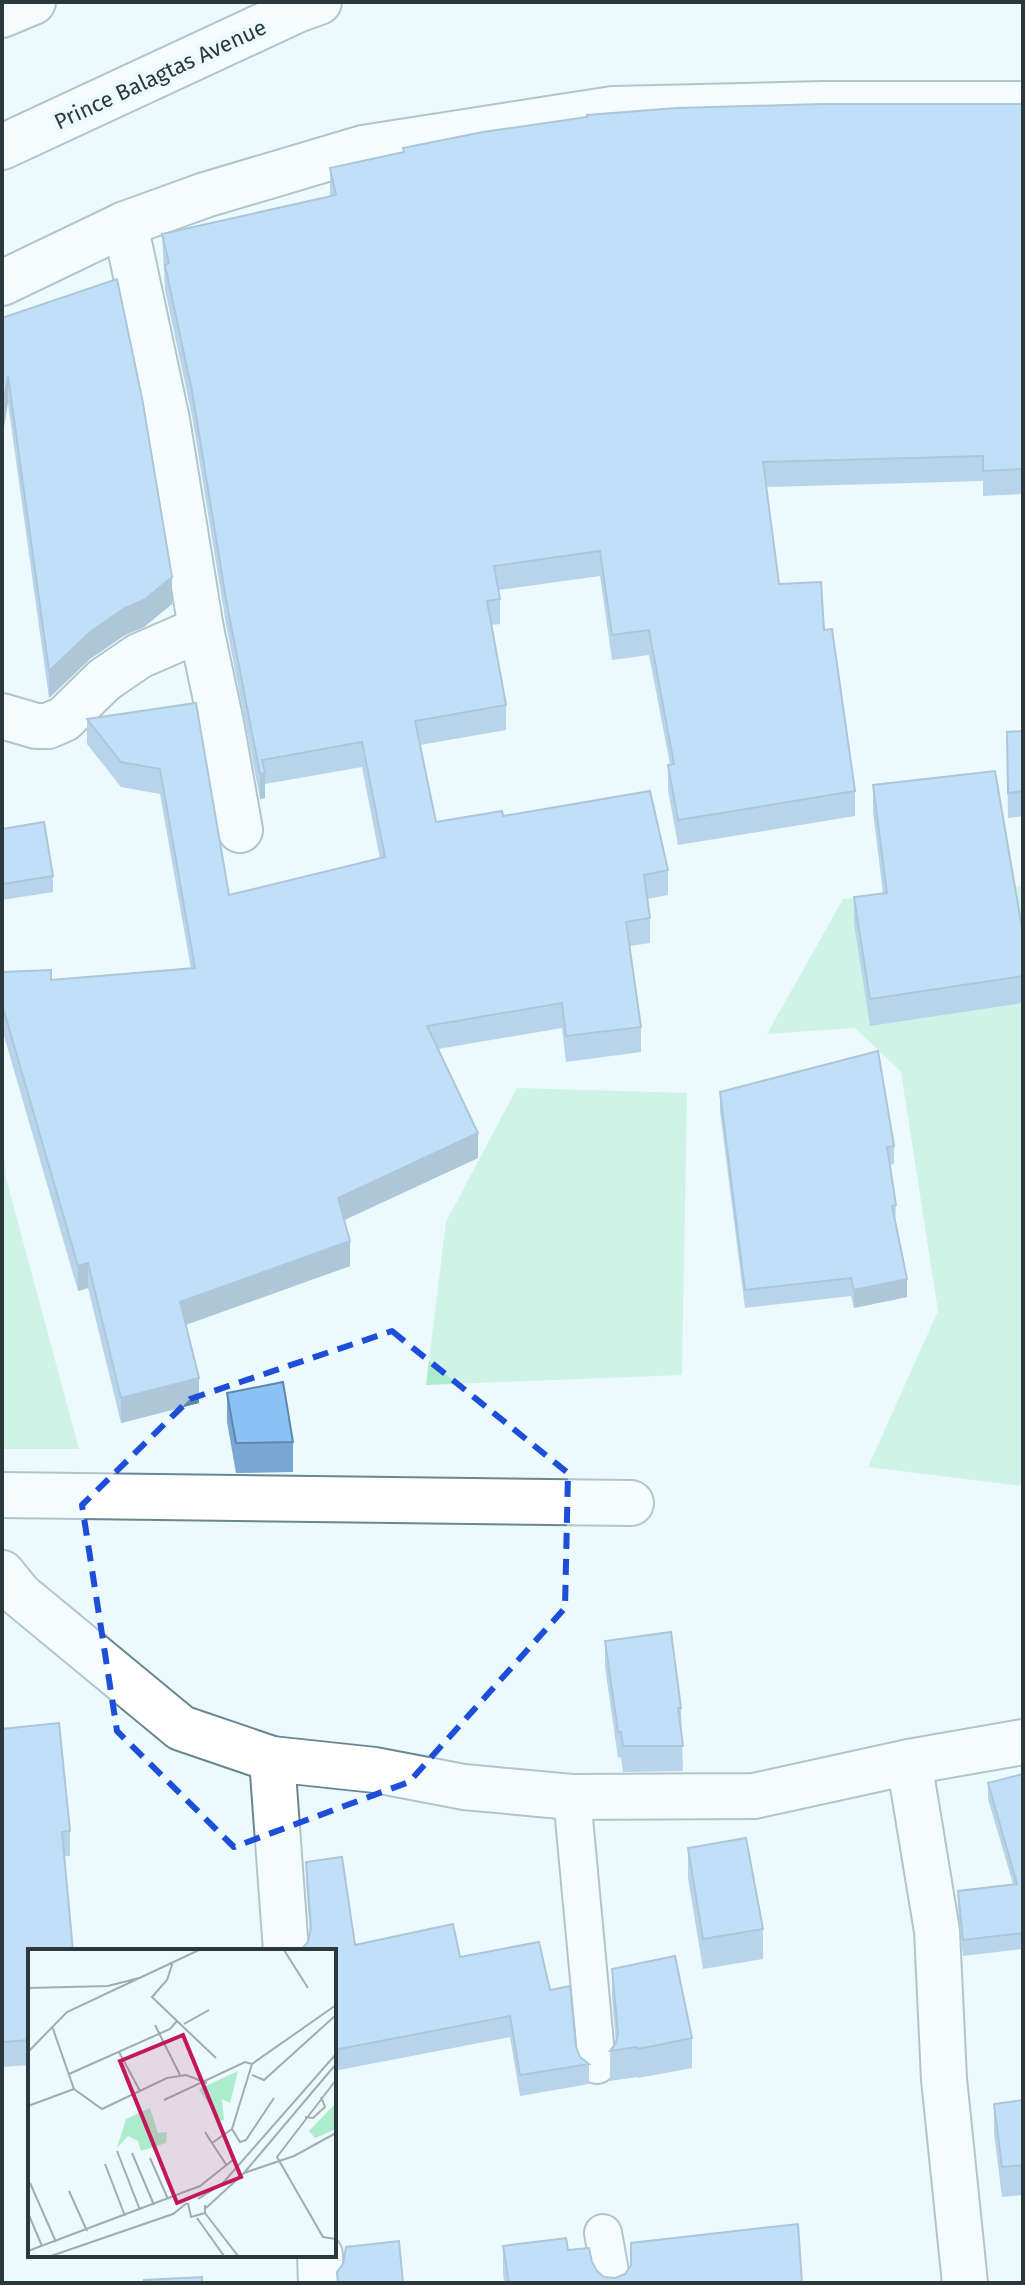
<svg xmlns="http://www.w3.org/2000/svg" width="1025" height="2285" font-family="'Fira Sans',sans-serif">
	<rect width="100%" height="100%" fill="#ecf9fd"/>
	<g fill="#acebcc">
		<path d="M 1023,886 L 1023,1486 L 868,1467 L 938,1311 L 901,1072 L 855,1028 L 767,1034 L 843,899 Z"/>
		<path d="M 517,1088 L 687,1093 L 682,1375 L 426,1385 L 446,1222 Z"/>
		<path d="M 2,1137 L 6,1178 L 79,1449 L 2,1449 Z"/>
	</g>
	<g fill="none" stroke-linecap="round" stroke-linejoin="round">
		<g stroke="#688790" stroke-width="40">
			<g id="service">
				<path d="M 572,1797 L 597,2065"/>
				<path d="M 603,2233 L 612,2283"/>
			</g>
		</g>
		<g stroke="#688790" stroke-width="48">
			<g id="minor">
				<path d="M 125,224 L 167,420 L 201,629"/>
				<path d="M 2,283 L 125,224 L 205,195 L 363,148 L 613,109 L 823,104 L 1023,104"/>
				<path d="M 2,716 L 36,726 L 48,726 L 64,719 L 104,680 L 139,656 L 201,629 L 221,723 L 240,830"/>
				<path d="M 2,1495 L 631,1503"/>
				<path d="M 2,1573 L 20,1595 L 181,1728 L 272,1759 L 375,1770 L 464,1787 L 572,1797 L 754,1796 L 909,1762 L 1023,1742"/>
				<path d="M 272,1759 L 286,1951"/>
				<path d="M 909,1762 L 937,1931 L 944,2079 L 965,2283"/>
				<path d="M 320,2255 L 321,2283"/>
			</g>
		</g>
		<g stroke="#688790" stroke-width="48">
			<g id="secondary">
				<path d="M 2,15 L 33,2"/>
				<path d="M 2,147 L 297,10 L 319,2"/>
			</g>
		</g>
		<use href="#service" stroke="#fff" stroke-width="36"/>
		<use href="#minor" stroke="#fff" stroke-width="44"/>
		<use href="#secondary" stroke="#fff" stroke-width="44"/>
	</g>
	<g fill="#78a7d3">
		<path d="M 1023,104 L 1023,494 L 983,496 L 983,481 L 766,487 L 779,584 L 824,630 L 855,791 L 855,816 L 678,845 L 668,790 L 668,765 L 670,764 L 649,655 L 612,660 L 600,576 L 498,590 L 500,599 L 500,624 L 491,625 L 506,705 L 506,730 L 420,745 L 436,822 L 503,816 L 668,870 L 668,895 L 647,899 L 650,918 L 650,943 L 630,946 L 641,1027 L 641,1052 L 566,1062 L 562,1028 L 438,1049 L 478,1158 L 344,1220 L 350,1266 L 185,1325 L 199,1403 L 121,1423 L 88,1288 L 78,1291 L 2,1029 L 2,972 L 51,980 L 191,969 L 160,794 L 121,787 L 87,744 L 87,719 L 196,703 L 229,895 L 380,859 L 362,767 L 265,784 L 265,798 L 260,799 L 226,624 L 192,416 L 165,290 L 162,234 L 330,196 L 330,168 L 403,152 L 403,148 Z"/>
		<path d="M 2,318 L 172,604 L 144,627 L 125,635 L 90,659 L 49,698 L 8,403 Z"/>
		<path d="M 1023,731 L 1023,816 L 1008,818 L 1007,757 Z"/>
		<path d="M 873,785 L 1023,934 L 1023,1003 L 870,1026 L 854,924 L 854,897 L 883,893 L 873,812 Z"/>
		<path d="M 2,829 L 53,876 L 53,892 L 2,900 Z"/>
		<path d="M 720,1092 L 894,1146 L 894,1164 L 890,1165 L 896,1205 L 895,1224 L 907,1297 L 854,1308 L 851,1296 L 745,1308 L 720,1111 Z"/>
		<path d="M 227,1393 L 293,1442 L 293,1472 L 236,1473 L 227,1422 Z"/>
		<path d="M 605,1641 L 681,1708 L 683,1771 L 623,1772 L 621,1757 L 618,1758 L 605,1667 Z"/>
		<path d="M 2,1729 L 70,1831 L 70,1856 L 64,1856 L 30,1951 L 30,2065 L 2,2067 Z"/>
		<path d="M 1023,1774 L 1023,1949 L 963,1956 L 958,1907 L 958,1891 L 1013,1884 L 988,1799 L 988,1783 Z"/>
		<path d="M 688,1848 L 763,1929 L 763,1959 L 703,1969 L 688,1878 Z"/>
		<path d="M 306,1862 L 355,1945 L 460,1957 L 550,1990 L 580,2057 L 589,2064 L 589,2084 L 520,2096 L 510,2037 L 334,2071 L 334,1951 L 308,1942 L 310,1934 L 306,1882 Z"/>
		<path d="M 612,1969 L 692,2038 L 692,2068 L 638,2078 L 637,2077 L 610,2081 L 610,2051 L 616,2044 L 612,1998 Z"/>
		<path d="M 1023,2100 L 1023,2195 L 1002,2197 L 994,2133 L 994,2104 Z"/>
		<path d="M 503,2246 L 592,2262 L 597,2271 L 604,2277 L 802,2283 L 504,2283 L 503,2272 Z"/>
	</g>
	<g fill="#6188ac">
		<path d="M 8,376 L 8,403 L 2,440 L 2,413 Z"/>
		<path d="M 172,577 L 172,604 L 144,627 L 125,635 L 90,659 L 49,698 L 49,671 L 90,632 Z"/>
		<path d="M 265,773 L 265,798 L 260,799 L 260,774 Z"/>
		<path d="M 478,1133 L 478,1158 L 338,1223 L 338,1198 Z"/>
		<path d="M 350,1241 L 350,1266 L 180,1327 L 180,1302 Z"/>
		<path d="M 88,1263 L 88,1288 L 78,1291 L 78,1266 Z"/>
		<path d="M 907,1279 L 907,1297 L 854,1308 L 854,1290 Z"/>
		<path d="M 199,1378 L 199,1403 L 121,1423 L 121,1398 Z"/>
	</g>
	<g fill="#8bc2f5" stroke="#6188ac" stroke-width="2">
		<path d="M 823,104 L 1023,104 L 1023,469 L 983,471 L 983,456 L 763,462 L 779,584 L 821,582 L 824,630 L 832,629 L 855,791 L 678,820 L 668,765 L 674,764 L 649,630 L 612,635 L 600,551 L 494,566 L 500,599 L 487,601 L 506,705 L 415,721 L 436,822 L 502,811 L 503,816 L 650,791 L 668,870 L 644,875 L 650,918 L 626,922 L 641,1027 L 566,1036 L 562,1003 L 427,1026 L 478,1133 L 338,1198 L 350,1241 L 180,1302 L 199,1378 L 121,1398 L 88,1263 L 78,1266 L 2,1004 L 2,972 L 51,970 L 51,980 L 195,968 L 160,769 L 121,762 L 87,719 L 196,703 L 229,895 L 385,857 L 362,742 L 262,760 L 265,773 L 260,774 L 226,599 L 192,391 L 165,265 L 169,263 L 162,234 L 336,195 L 330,168 L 404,152 L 403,148 L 483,132 L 587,117 L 587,115 L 677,108 Z"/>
		<path d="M 117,279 L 142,398 L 172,577 L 144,600 L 125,608 L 90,632 L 49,671 L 8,376 L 2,413 L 2,318 Z"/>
		<path d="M 1023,731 L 1023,791 L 1008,793 L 1007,732 Z"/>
		<path d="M 995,771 L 1023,934 L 1023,976 L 870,999 L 854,897 L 887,893 L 873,785 Z"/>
		<path d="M 44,822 L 53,876 L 2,884 L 2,829 Z"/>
		<path d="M 878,1051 L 894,1146 L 887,1147 L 896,1205 L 892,1206 L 907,1279 L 854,1290 L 851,1278 L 745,1290 L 720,1092 Z"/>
		<path d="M 283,1382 L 293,1442 L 236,1443 L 227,1393 Z"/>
		<path d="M 671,1632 L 681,1708 L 678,1708 L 683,1746 L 623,1746 L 621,1732 L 618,1732 L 605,1641 Z"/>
		<path d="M 59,1723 L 70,1831 L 62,1832 L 73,1951 L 30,1951 L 30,2040 L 2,2042 L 2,1729 Z"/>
		<path d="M 1023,1774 L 1023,1933 L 963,1940 L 958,1891 L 1017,1884 L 988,1783 Z"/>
		<path d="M 746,1838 L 763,1929 L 703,1939 L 688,1848 Z"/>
		<path d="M 342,1857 L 355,1945 L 453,1924 L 460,1957 L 539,1942 L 550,1990 L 570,1986 L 576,2047 L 580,2057 L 589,2064 L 520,2075 L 510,2016 L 334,2050 L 334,1951 L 300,1951 L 308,1942 L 311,1928 L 306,1862 Z"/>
		<path d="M 675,1956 L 692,2038 L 638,2049 L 637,2047 L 610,2051 L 616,2043 L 618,2033 L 612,1969 Z"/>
		<path d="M 1023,2100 L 1023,2165 L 1002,2167 L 994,2104 Z"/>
		<path d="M 798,2224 L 802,2283 L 509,2283 L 503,2246 L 566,2238 L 568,2250 L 589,2248 L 592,2262 L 597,2271 L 604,2277 L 615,2278 L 625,2274 L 631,2265 L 631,2243 Z"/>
		<path d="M 399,2241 L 403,2283 L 338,2283 L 337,2272 L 343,2264 L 346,2247 Z"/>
		<path d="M 202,2277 L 202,2283 L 144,2283 L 144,2280 Z"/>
	</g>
	<path d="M0 0H1025V2285H0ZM 392,1331 L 568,1473 L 565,1608 L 409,1782 L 234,1847 L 117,1731 L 82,1505 L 190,1399 Z" fill="#ecf9fd" fill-opacity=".55" fill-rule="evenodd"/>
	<path fill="none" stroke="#1d4ed8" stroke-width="6" stroke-dasharray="16 10" stroke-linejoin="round" d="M 392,1331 L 568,1473 L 565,1608 L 409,1782 L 234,1847 L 117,1731 L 82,1505 L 190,1399 Z"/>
	<g text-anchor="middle" stroke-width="8" stroke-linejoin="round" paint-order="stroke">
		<g font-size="22" fill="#2b383c" stroke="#ecf9fd">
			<text transform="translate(160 74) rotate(-25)" y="8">Prince Balagtas Avenue</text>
		</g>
	</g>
	<g transform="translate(28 1949)">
		<rect width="308" height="308" fill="#ecf9fd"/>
		<path d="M 210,122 L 202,154 L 194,150 L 196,171 L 191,172 L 171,140 ZM 308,154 L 308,180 L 287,189 L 281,182 ZM 122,159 L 130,184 L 139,183 L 138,194 L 113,202 L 110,192 L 100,187 L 89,199 L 98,170 Z" fill="#acebcc"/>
		<path fill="none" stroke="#9facb0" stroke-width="2" d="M 256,1 L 280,39M 145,13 L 139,31 L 124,48 L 149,72M 0,39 L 80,37 L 111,29M 156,75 L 181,61M 127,76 L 152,126M 24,77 L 46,140 L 74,160 L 139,129 L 158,126 L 179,134M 0,103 L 39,63 L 171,1M 91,103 L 112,142M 41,125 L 142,80 L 149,72 L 188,109M 224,126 L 236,131 L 308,66M 308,131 L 249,208 L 295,288 L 308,290M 136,151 L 217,113 L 224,115M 0,157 L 46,140M 277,168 L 285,169 L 297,158 L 293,148M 204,180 L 212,193 L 218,191 L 246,149M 177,183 L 184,194 L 204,180 L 224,115 L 308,56M 184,194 L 199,217M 89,202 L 112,261M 104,204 L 126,256M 122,209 L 140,250M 77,215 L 97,267M 216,224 L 266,207 L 308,184M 2,234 L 28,293M 41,242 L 59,282M 170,250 L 194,235 L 308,105M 160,254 L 163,268 L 177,264M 177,256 L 177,264 L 210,307M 178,259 L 216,224 L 308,115M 0,264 L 14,297M 169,269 L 196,307M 0,302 L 172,237 L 206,210M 23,307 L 145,265 L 159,254"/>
		<path fill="#c2185b" fill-opacity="0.15" stroke="#c2185b" stroke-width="4" d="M 155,86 L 213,228 L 149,254 L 92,112 Z"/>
		<rect width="308" height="308" fill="none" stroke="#2b383c" stroke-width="4"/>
	</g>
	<rect width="1025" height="2285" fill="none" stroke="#2b383c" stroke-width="8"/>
</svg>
